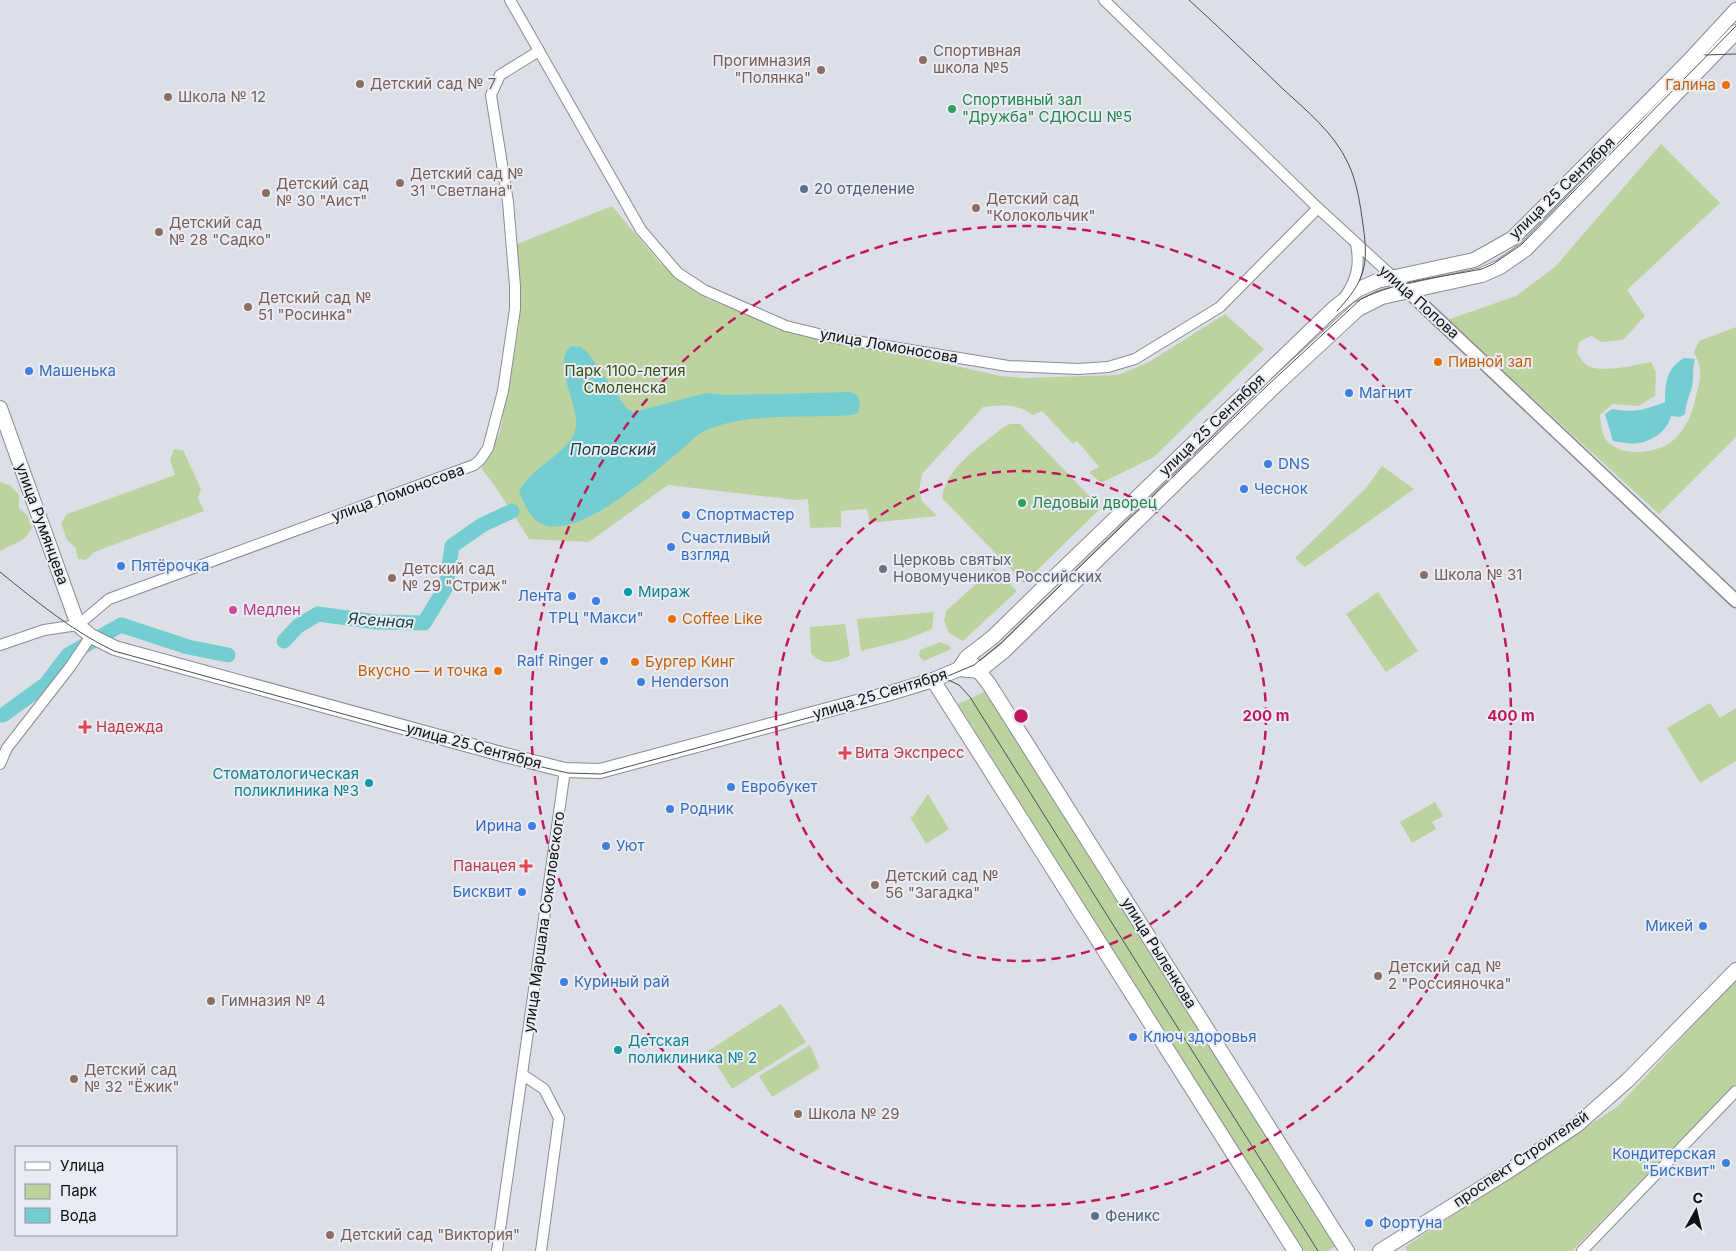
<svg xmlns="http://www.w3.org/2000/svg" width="1736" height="1251" font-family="Inter,sans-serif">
	<rect width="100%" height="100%" fill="#dddfe7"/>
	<g fill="#bcd3a0">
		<path d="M 1661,144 L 1720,203 L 1627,290 L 1645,316 L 1623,340 L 1602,342 L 1591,336 L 1579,342 L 1577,354 C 1580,357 1584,364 1588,366 C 1603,373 1636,365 1651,362 L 1656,372 L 1655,396 L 1638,406 L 1613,404 L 1600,415 C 1601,426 1602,440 1613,446 C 1630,457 1664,452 1677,437 C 1688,424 1693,411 1696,396 C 1701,375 1703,372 1694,352 L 1699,341 L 1736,327 L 1736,437 L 1659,514 L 1447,320 L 1516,296 L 1555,267 Z"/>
		<path d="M 612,206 L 660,263 L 707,299 L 783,328 L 1001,376 L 1023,378 L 1118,375 L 1149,362 L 1225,314 L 1264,349 L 1154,457 L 1101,483 L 1089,472 L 1099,467 L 1077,441 L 1073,444 L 1042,411 L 1033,415 C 1017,403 1001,405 983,407 L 922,474 L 919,490 L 922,501 L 937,516 L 870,523 L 867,509 L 841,511 L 841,527 L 810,528 L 808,499 L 797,500 L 668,485 L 589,542 L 529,539 L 497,489 L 481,468 L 500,432 L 519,328 L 515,245 Z"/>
		<path d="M 1010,424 L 1020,424 L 1101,508 L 1024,583 L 942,498 C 946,467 980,447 1002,428 Z"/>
		<path d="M 174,449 L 183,450 L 201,489 L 198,498 L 204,511 L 94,552 L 86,560 L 78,559 L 76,548 L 67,540 L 61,523 L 67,514 L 175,475 L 170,460 Z"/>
		<path d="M 1382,466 L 1414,489 L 1305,567 L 1295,558 L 1366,488 Z"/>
		<path d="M 0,482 L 11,486 L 19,495 L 19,508 L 27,515 L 32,528 L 24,539 L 0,551 Z"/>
		<path d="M 994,568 L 1017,591 L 963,641 L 949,633 L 944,621 L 946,611 Z"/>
		<path d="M 1378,592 L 1418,651 L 1386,672 L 1346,614 Z"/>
		<path d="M 934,612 L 932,629 L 905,640 L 861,651 L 857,619 Z"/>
		<path d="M 845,624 L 850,656 C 834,662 823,667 811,653 L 810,627 Z"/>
		<path d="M 940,642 L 950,646 L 951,649 L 924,661 L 919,656 L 920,650 Z"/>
		<path d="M 986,691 L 1337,1245 L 1328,1251 L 1301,1251 L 958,704 Z"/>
		<path d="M 1710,703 L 1720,718 L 1736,708 L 1736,761 L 1700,783 L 1667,728 Z"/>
		<path d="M 928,794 L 949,829 L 926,844 L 910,817 L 913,816 Z"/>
		<path d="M 1435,802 L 1443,816 L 1432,822 L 1436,829 L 1412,843 L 1400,822 Z"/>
		<path d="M 1736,980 L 1736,1084 L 1572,1251 L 1407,1251 L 1405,1247 L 1617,1107 Z"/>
		<path d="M 781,1004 L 806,1042 L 732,1089 L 708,1051 Z"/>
		<path d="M 810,1045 L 820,1068 L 772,1097 L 759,1076 Z"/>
	</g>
	<g fill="#74cdd0">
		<path d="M 571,346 L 581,347 L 588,353 L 627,409 L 634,412 L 706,393 L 726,395 L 850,392 L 857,395 L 860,403 L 858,413 L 851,415 C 803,419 750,411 704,431 C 696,435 688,444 681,450 C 654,472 573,546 538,522 C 529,516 524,502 519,493 C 528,467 572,453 576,427 C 579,403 551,364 571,346 Z"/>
		<path d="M 1684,358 L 1695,359 C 1692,369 1694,378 1692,387 C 1689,397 1686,403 1685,414 L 1680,417 L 1671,416 C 1667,431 1653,441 1638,443 C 1631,445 1621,442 1613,441 L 1605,414 L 1612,409 C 1635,413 1644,410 1665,402 C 1665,383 1666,369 1684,358 Z"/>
	</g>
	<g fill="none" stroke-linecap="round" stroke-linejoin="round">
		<g stroke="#74cdd0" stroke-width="15">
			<path d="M 284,641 L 298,626 L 318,614 L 377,622 L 424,623 L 446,587 L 452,546 L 482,525 L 512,511"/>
			<path d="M 3,715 L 46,684 L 68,655 L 121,625 L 188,647 L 228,655"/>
		</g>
		<g stroke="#8a8c93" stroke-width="12">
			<g id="minor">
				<path d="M 510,0 L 641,230 L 678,273 L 704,290 L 786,326 L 831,337 L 1008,366 L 1078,369 L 1108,367 L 1135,359 L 1220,307 L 1318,208"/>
				<path d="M 1104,0 L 1318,208 L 1392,276"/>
				<path d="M 1346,295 C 1357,279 1360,264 1356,244"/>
				<path d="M 0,645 L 44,630 L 78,625 L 109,599 L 474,465 L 480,460 L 488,448 L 503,391 L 515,309 L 515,286 L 508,202 L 491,95 L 500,75 L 539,51"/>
				<path d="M 0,764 L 7,748 L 70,667 L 91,636"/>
				<path d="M 523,1075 L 544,1089 L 559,1118 L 541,1251"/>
				<path d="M 497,1251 L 565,770"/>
				<path d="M 1582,1251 L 1736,1091"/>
			</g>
		</g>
		<g stroke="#8a8c93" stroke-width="15">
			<path id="tertiary" d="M 1392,276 L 1736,601"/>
		</g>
		<g stroke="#8a8c93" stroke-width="16">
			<g id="secondary">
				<path d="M 0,408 L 78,625 L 91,636 L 115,648 L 505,755 L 565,770 L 600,771 L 887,694 L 933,680 L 959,669 L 967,657 L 993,637 L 1039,592 L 1334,308 L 1357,290 L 1377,281 L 1474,260 L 1513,238 L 1688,62 L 1736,10"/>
				<path d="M 974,665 L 989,684 L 1347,1251"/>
				<path d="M 959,669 L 979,671 L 1004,651 L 1277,384 L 1358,309 L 1382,297 L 1482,275 L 1500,267 L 1526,249 L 1736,32"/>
				<path d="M 933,680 L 1295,1251"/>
				<path d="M 1380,1251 L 1507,1172 L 1577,1125 L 1628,1080 L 1736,970"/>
			</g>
		</g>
		<use href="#minor" stroke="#fff" stroke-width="10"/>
		<use href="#tertiary" stroke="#fff" stroke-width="12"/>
		<use href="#secondary" stroke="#fff" stroke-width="14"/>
		<g stroke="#4e4f54" stroke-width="1">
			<path d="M 1189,0 C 1221,29 1252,59 1283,89 C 1307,111 1334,133 1348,163 C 1357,182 1360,203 1363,225 C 1369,265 1365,281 1337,311"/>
			<path d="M 1705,55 L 1736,54"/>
			<path d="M 0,572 C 36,601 72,631 114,651 L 507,759 L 568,773 L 601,774 L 922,687 L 974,665 L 1001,643 L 1269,384 L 1361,299 C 1398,281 1442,277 1482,269 L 1493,264 L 1521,245 L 1736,26"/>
			<path d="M 944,678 L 959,685 L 970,697 L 1318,1251"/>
		</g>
	</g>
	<g fill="none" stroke="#c2185b" stroke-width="2.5" stroke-dasharray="9 6">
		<circle cx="1021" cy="716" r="245"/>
		<circle cx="1021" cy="716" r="490"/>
	</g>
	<g fill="#8d6e63" stroke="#eaecf4" stroke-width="2">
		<circle cx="923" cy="60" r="5"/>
		<circle cx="821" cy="70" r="5"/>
		<circle cx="360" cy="84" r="5"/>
		<circle cx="168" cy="97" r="5"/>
		<circle cx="400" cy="183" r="5"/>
		<circle cx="266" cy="193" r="5"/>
		<circle cx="976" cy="208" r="5"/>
		<circle cx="159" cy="232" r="5"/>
		<circle cx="248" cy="307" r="5"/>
		<circle cx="1424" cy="575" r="5"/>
		<circle cx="392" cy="578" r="5"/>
		<circle cx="875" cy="885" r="5"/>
		<circle cx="1378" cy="976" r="5"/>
		<circle cx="211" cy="1001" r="5"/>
		<circle cx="74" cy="1079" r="5"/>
		<circle cx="798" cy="1114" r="5"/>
		<circle cx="330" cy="1235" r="5"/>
	</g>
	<g fill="#e8710a" stroke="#eaecf4" stroke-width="2">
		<circle cx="1726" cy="85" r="5"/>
		<circle cx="1438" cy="362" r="5"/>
		<circle cx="672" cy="619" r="5"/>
		<circle cx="635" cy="662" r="5"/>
		<circle cx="498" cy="671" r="5"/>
	</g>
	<g fill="#2e9e5b" stroke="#eaecf4" stroke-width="2">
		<circle cx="952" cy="109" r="5"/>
		<circle cx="1022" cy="503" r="5"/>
	</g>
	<g fill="#5c6f8a" stroke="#eaecf4" stroke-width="2">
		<circle cx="804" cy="189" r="5"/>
		<circle cx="1095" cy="1216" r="5"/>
	</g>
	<g fill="#3f7fe0" stroke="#eaecf4" stroke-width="2">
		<circle cx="29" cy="371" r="5"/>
		<circle cx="1349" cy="393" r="5"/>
		<circle cx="1268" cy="464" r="5"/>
		<circle cx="1244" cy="489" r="5"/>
		<circle cx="686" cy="515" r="5"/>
		<circle cx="671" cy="547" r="5"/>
		<circle cx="121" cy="566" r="5"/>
		<circle cx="572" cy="596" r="5"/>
		<circle cx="596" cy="601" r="5"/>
		<circle cx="604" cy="661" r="5"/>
		<circle cx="641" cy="682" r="5"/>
		<circle cx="731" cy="787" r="5"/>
		<circle cx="670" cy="809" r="5"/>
		<circle cx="532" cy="826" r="5"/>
		<circle cx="606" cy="846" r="5"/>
		<circle cx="522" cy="892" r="5"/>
		<circle cx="1703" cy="926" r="5"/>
		<circle cx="564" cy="982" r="5"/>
		<circle cx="1133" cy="1037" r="5"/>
		<circle cx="1726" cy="1163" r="5"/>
		<circle cx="1369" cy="1223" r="5"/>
	</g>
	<circle fill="#6b7280" stroke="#eaecf4" stroke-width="2" cx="883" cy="569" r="5"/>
	<g fill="#0f9aa8" stroke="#eaecf4" stroke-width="2">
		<circle cx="628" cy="592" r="5"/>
		<circle cx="369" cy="783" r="5"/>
		<circle cx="618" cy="1050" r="5"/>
	</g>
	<circle fill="#d1479c" stroke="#eaecf4" stroke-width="2" cx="233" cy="610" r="5"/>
	<g fill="#e0444e" stroke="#eaecf4" stroke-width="2">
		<path d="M82.5 719.5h5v5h5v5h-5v5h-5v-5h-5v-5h5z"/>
		<path d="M842.5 745.5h5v5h5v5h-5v5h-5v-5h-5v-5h5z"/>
		<path d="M523.5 858.5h5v5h5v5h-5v5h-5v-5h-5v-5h5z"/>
	</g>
	<g text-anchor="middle" stroke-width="4" stroke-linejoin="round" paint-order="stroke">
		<g font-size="15" fill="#785e54" stroke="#eaecf4" text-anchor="start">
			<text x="933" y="56">Спортивная<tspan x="933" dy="17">школа №5</tspan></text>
			<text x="811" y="66" text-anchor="end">Прогимназия<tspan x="811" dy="17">"Полянка"</tspan></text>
			<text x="370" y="89">Детский сад № 7</text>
			<text x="178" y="102">Школа № 12</text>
			<text x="410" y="179">Детский сад №<tspan x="410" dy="17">31 "Светлана"</tspan></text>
			<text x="276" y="189">Детский сад<tspan x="276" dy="17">№ 30 "Аист"</tspan></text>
			<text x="986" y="204">Детский сад<tspan x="986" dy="17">"Колокольчик"</tspan></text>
			<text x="169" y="228">Детский сад<tspan x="169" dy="17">№ 28 "Садко"</tspan></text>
			<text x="258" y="303">Детский сад №<tspan x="258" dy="17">51 "Росинка"</tspan></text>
			<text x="402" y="574">Детский сад<tspan x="402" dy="17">№ 29 "Стриж"</tspan></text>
			<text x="1434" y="580">Школа № 31</text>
			<text x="885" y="881">Детский сад №<tspan x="885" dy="17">56 "Загадка"</tspan></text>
			<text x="1388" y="972">Детский сад №<tspan x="1388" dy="17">2 "Россияночка"</tspan></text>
			<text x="221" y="1006">Гимназия № 4</text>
			<text x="84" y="1075">Детский сад<tspan x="84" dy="17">№ 32 "Ёжик"</tspan></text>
			<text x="808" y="1119">Школа № 29</text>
			<text x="340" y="1240">Детский сад "Виктория"</text>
		</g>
		<g font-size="15" fill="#c56008" stroke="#eaecf4" text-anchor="start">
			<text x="1716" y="90" text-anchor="end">Галина</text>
			<text x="1448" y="367">Пивной зал</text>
			<text x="682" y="624">Coffee Like</text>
			<text x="645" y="667">Бургер Кинг</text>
			<text x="488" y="676" text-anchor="end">Вкусно — и точка</text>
		</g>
		<g font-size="15" fill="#27864d" stroke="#eaecf4" text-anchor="start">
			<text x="962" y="105">Спортивный зал<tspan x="962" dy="17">"Дружба" СДЮСШ №5</tspan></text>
			<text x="1032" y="508">Ледовый дворец</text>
		</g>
		<g font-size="15" fill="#101013" stroke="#eaecf4">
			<text transform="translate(1562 188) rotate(-44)" y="5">улица 25 Сентября</text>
			<text transform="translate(1419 302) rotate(42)" y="5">улица Попова</text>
			<text transform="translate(889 346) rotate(10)" y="5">улица Ломоносова</text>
			<text transform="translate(1212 425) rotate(-44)" y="5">улица 25 Сентября</text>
			<text transform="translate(398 493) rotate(-20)" y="5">улица Ломоносова</text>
			<text transform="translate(42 524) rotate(70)" y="5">улица Румянцева</text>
			<text transform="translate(880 694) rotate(-17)" y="5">улица 25 Сентября</text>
			<text transform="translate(474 746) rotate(15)" y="5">улица 25 Сентября</text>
			<text transform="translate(544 922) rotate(-82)" y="5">улица Маршала Соколовского</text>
			<text transform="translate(1159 953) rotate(58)" y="5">улица Рыленкова</text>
			<text transform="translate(1521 1159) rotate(-34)" y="5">проспект Строителей</text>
		</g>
		<g font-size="15" fill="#4e5e75" stroke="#eaecf4" text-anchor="start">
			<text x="814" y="194">20 отделение</text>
			<text x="1105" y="1221">Феникс</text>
		</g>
		<g font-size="15" fill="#366cbe" stroke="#eaecf4" text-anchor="start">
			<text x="39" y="376">Машенька</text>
			<text x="1359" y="398">Магнит</text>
			<text x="1278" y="469">DNS</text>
			<text x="1254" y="494">Чеснок</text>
			<text x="696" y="520">Спортмастер</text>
			<text x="681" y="543">Счастливый<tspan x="681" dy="17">взгляд</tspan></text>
			<text x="131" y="571">Пятёрочка</text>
			<text x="562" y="601" text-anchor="end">Лента</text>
			<text x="596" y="623" text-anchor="middle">ТРЦ "Макси"</text>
			<text x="594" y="666" text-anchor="end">Ralf Ringer</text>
			<text x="651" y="687">Henderson</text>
			<text x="741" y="792">Евробукет</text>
			<text x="680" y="814">Родник</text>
			<text x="522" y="831" text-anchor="end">Ирина</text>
			<text x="616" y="851">Уют</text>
			<text x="512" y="897" text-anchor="end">Бисквит</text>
			<text x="1693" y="931" text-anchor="end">Микей</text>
			<text x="574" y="987">Куриный рай</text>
			<text x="1143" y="1042">Ключ здоровья</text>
			<text x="1716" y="1159" text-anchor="end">Кондитерская<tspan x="1716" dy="17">"Бисквит"</tspan></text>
			<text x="1379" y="1228">Фортуна</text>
		</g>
		<g font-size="15" fill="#395110" stroke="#eaecf4">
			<text x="625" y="376">Парк 1100-летия<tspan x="625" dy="17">Смоленска</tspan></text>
		</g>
		<g font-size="15" fill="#5b616d" stroke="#eaecf4" text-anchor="start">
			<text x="893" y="565">Церковь святых<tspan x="893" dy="17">Новомучеников Российских</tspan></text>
		</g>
		<g font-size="15" fill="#0d838f" stroke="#eaecf4" text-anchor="start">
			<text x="638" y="597">Мираж</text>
			<text x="359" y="779" text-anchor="end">Стоматологическая<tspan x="359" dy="17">поликлиника №3</tspan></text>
			<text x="628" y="1046">Детская<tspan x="628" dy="17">поликлиника № 2</tspan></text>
		</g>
		<g font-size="15" fill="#b23c85" stroke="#eaecf4" text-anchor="start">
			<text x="243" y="615">Медлен</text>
		</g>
		<g font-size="15" fill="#be3a42" stroke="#eaecf4" text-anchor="start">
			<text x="96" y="732">Надежда</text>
			<text x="855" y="758">Вита Экспресс</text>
			<text x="516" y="871" text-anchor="end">Панацея</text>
		</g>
		<g font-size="16" font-style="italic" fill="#143f40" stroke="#eaecf4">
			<text x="613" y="455">Поповский</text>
			<text transform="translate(381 620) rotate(4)" y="6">Ясенная</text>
		</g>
	</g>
	<circle cx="1021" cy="716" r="8" fill="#c2185b" stroke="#eaecf4" stroke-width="2.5"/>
	<g font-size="15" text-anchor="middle" font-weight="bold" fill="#c2185b" stroke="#eaecf4" stroke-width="4" stroke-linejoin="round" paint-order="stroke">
		<text x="1266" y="721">200 m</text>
		<text x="1511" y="721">400 m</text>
	</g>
	<rect x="15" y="1146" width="162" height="90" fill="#eaecf4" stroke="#93949a"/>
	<rect x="25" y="1162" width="25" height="8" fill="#ffffff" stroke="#93949a"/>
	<text x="60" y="1171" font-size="15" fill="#101013">Улица</text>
	<rect x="25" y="1184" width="25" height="15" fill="#bcd3a0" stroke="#93949a"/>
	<text x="60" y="1196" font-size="15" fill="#101013">Парк</text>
	<rect x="25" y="1208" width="25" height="15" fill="#74cdd0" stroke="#93949a"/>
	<text x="60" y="1221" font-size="15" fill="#101013">Вода</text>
	<g transform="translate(1696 1211) rotate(8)" stroke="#eaecf4" stroke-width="4" paint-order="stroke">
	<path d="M0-4L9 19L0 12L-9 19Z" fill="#101013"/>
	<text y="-8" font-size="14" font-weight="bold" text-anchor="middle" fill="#101013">С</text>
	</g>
</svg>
